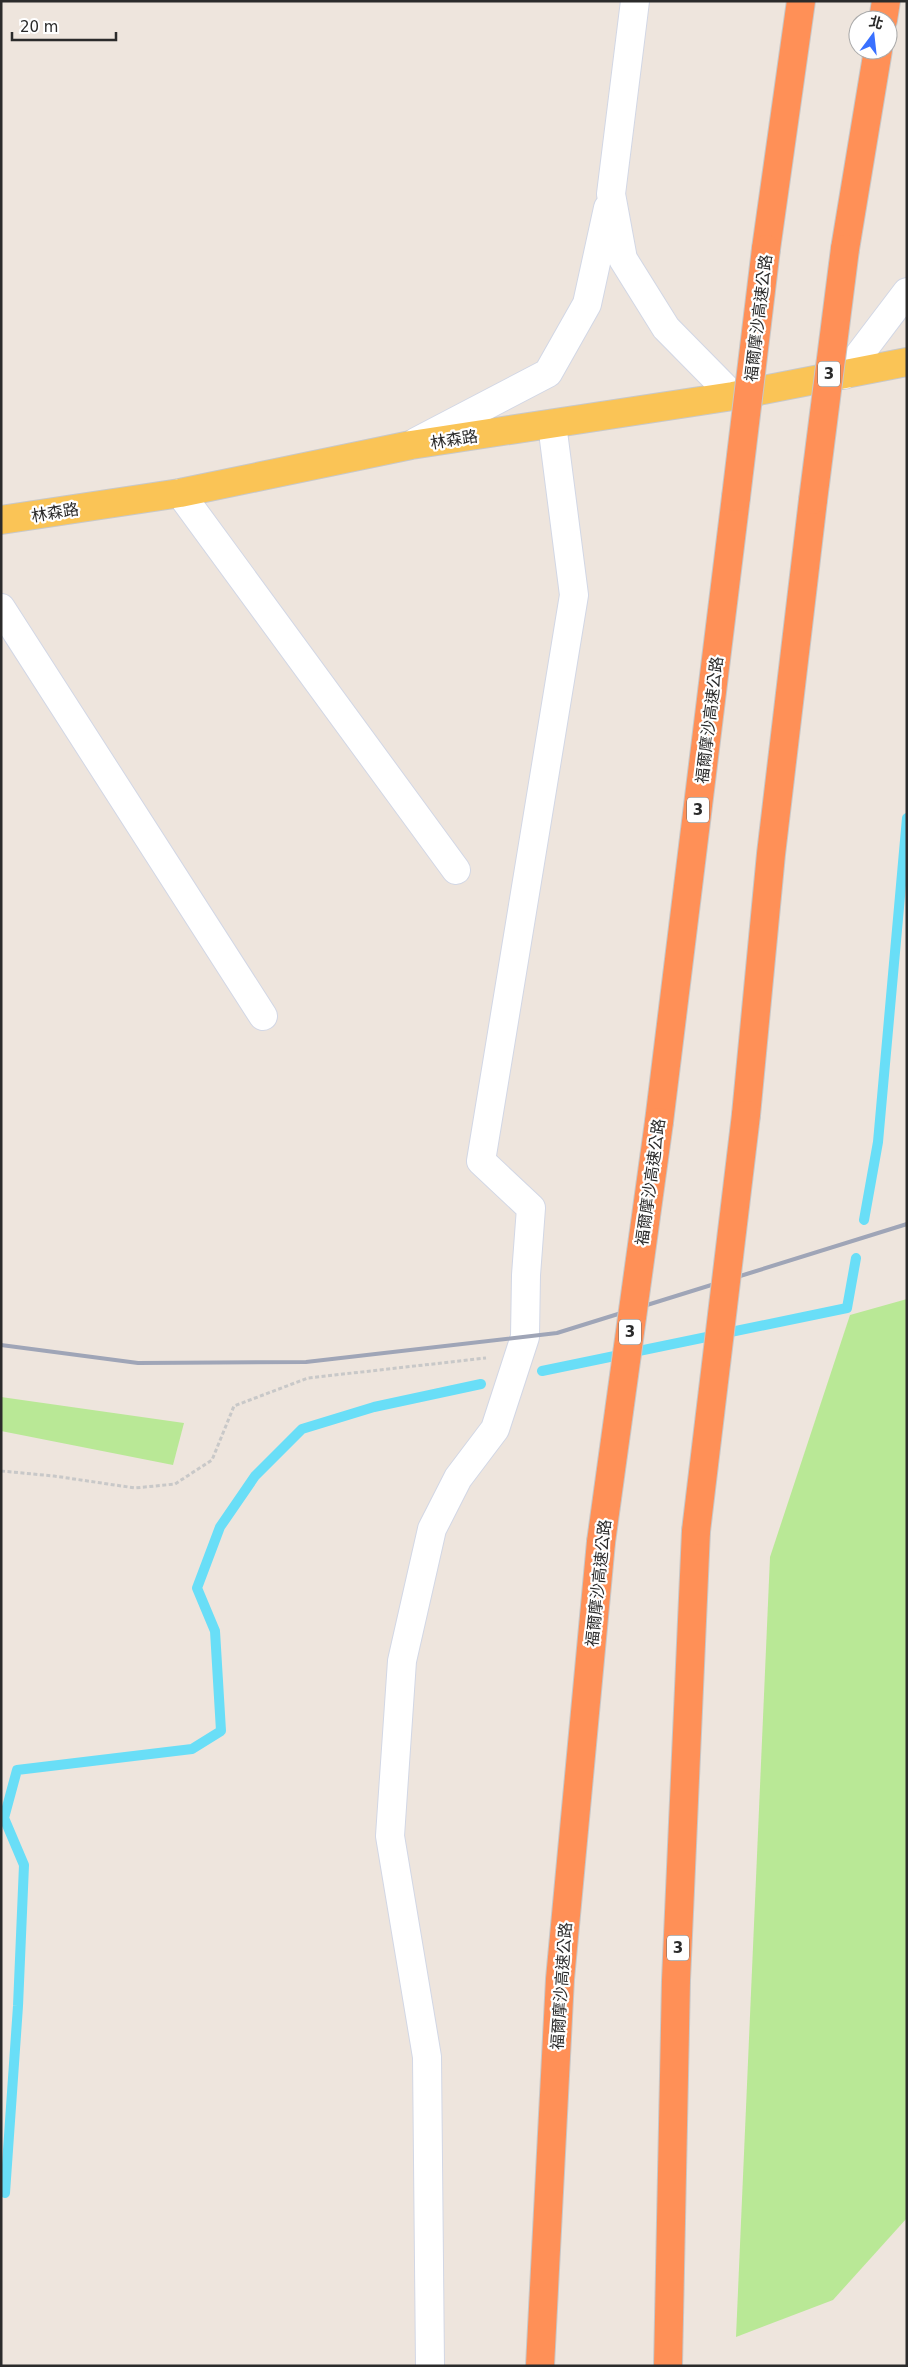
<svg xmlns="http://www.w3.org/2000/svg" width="908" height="2367" font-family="'DejaVu Sans','Noto Sans TC',sans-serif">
	<rect width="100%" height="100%" fill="#eee5dd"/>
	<g fill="#b9e896">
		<path d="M 907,1299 L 907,2218 L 833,2300 L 736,2337 L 770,1557 L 850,1315 Z"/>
		<path d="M 1,1397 L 184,1423 L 173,1465 L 1,1431 Z"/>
	</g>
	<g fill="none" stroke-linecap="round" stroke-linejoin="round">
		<g stroke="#69def7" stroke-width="10">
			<path d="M 864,1220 L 878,1142 L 907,818"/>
			<path d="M 542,1371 L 847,1308 L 856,1258"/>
			<path d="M 5,2193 L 18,2006 L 24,1865 L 4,1818 L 17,1770 L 192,1749 L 221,1731 L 215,1631 L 197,1588 L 220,1527 L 255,1476 L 302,1429 L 374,1407 L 481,1384"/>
		</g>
		<g stroke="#d2d7e5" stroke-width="30">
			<g id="minor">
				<path d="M 635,1 L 611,194 L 623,259 L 666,328 L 733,396"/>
				<path d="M 844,375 L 907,292"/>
				<path d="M 416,442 L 548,373 L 587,304 L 608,208"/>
				<path d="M 180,493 L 456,870"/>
				<path d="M 1,608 L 263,1016"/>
				<path d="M 430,2366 L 427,2057 L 390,1836 L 402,1661 L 432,1529 L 458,1478 L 495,1429 L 525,1337 L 526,1275 L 531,1208 L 481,1161 L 574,595 L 552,424"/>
			</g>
		</g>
		<g stroke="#c8c8c8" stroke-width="30">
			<path id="major" d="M 1,520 L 180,493 L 411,445 L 733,396 L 907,362"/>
		</g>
		<g stroke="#c8c8c8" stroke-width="30">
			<g id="highway">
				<path d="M 883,20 L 886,1"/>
				<path d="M 766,249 L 801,1"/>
				<path d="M 845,249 L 878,50"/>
				<path d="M 746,1115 L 771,854 L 813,500"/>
				<path d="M 659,1122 L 736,497"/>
				<path d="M 540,2366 L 560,1979 L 601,1542"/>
				<path d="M 668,2366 L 676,1980 L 696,1531"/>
			</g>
		</g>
		<path stroke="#c8c8c8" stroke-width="3" stroke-dasharray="4 2.5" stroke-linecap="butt" d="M 1,1471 L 54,1476 L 135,1488 L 175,1484 L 212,1460 L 234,1406 L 308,1378 L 486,1358"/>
		<use href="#minor" stroke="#fff" stroke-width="28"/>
		<use href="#major" stroke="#fac456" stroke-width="28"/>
		<use href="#highway" stroke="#ff9057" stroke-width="28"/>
		<path stroke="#9fa5b7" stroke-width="4" d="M 1,1345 L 138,1363 L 306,1362 L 557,1333 L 907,1224"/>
		<g stroke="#c8c8c8" stroke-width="30" stroke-linecap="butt">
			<g id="highway-bridge">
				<path d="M 736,497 L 766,249"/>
				<path d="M 813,500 L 845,249"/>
				<path d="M 696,1531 L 746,1115"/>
				<path d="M 601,1542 L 659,1122"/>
			</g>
		</g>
		<use href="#highway-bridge" stroke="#ff9057" stroke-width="28"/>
	</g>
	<g text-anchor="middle" stroke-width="4.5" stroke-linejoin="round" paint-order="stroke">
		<g fill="#fff" stroke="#6b6b6b" stroke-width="1">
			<rect x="818" y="361.5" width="22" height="25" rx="4"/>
			<rect x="687" y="797.5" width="22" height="25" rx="4"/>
			<rect x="619" y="1319.5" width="22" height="25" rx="4"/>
			<rect x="667" y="1935.5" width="22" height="25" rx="4"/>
		</g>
		<g font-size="15" font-weight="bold" fill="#2b2b2b">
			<text x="829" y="379">3</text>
			<text x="698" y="815">3</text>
			<text x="630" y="1337">3</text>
			<text x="678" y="1953">3</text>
		</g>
		<g font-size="16" fill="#2b2b2b" stroke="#fff">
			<text transform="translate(758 318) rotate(-83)" y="6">福爾摩沙高速公路</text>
			<text transform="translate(454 439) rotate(-9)" y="6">林森路</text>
			<text transform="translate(55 512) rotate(-9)" y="6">林森路</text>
			<text transform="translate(709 720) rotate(-83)" y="6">福爾摩沙高速公路</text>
			<text transform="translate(650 1182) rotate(-82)" y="6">福爾摩沙高速公路</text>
			<text transform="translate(598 1583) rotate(-84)" y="6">福爾摩沙高速公路</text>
			<text transform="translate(561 1986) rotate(-86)" y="6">福爾摩沙高速公路</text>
		</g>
	</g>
	<rect width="908" height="2367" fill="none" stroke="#2b2b2b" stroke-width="5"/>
	<g transform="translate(873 35) rotate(15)"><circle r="24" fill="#ffffff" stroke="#aaaaaa"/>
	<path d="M0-4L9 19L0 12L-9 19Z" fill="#3970ff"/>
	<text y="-8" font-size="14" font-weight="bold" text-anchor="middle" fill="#2b2b2b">北</text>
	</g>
	<path d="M12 32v8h104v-8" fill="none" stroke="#2b2b2b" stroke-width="2.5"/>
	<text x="20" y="32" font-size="15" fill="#2b2b2b" stroke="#ffffff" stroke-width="4" paint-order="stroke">20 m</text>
</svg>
